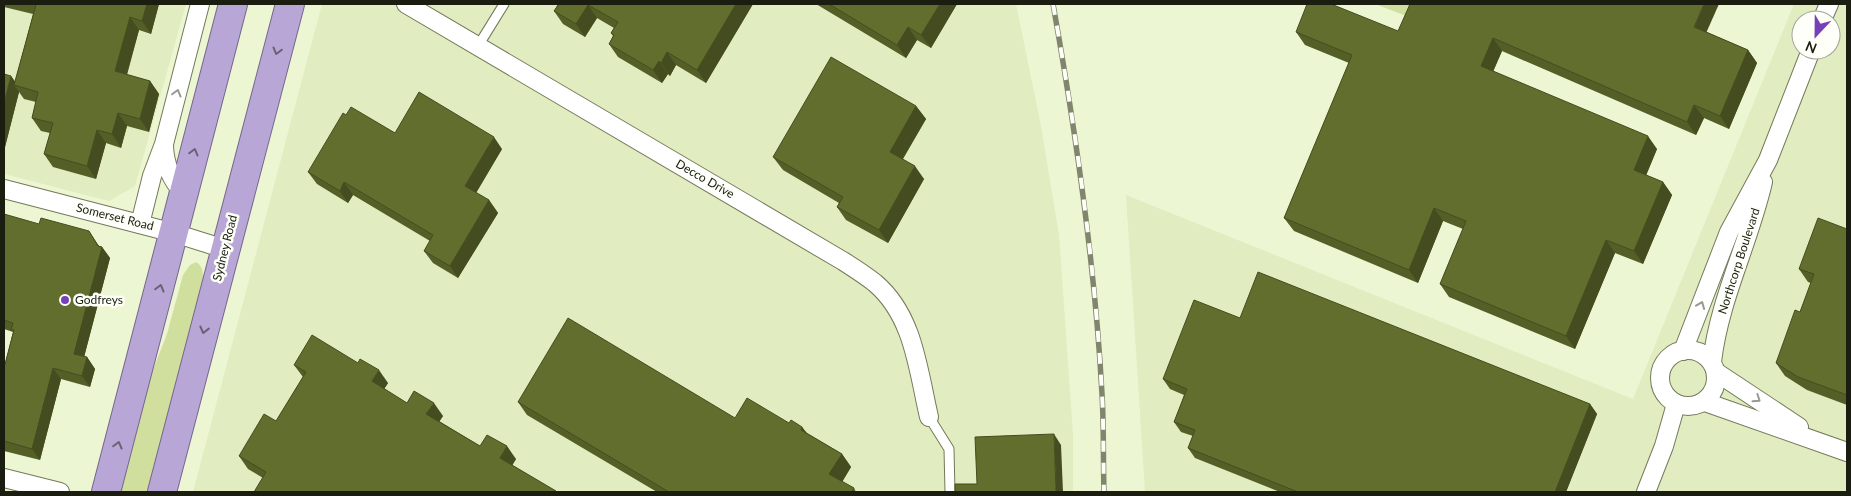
<svg xmlns="http://www.w3.org/2000/svg" width="1851" height="496" font-family="Lato,sans-serif">
	<rect width="100%" height="100%" fill="#edf6d2"/>
	<g fill="#e1ecc0" fill-rule="evenodd">
		<path d="M 4,4 L 186,4 L 135,186 L 109,201 L 4,174 Z"/>
		<path d="M 322,4 L 1016,4 L 1041,126 L 1059,235 L 1073,434 L 1073,492 L 193,492 Z"/>
		<path d="M 1794,4 L 1847,4 L 1847,492 L 1145,492 L 1126,195 L 1633,399 ZM 1801,20 L 1831,20 L 1831,50 L 1801,50 Z"/>
	</g>
	<g fill="#d0df9d">
		<path d="M 1375,4 L 1414,4 L 1409,17 Z"/>
		<path d="M 196,262 C 204,267 203,274 203,282 L 150,492 L 118,492 L 149,380 L 167,334 L 183,275 L 190,265 Z"/>
	</g>
	<g fill="none" stroke-linecap="round" stroke-linejoin="round">
		<g stroke="#737a5a" stroke-width="11">
			<g id="service">
				<path d="M 478,46 L 504,4"/>
				<path d="M 929,417 L 949,449 L 950,492"/>
			</g>
		</g>
		<g stroke="#737a5a" stroke-width="20">
			<g id="minor">
				<path d="M 406,4 L 843,261 C 854,268 865,275 875,283 C 914,316 918,370 929,417"/>
				<path d="M 1822,20 L 1829,4"/>
				<path d="M 164,146 C 165,166 171,178 183,193"/>
				<path d="M 4,189 L 174,233 L 225,249"/>
				<path d="M 140,224 L 152,176 L 164,144 L 200,4"/>
				<circle cx="1688" cy="378" r="28"/>
				<path d="M 1683,351 L 1729,232 L 1768,160 L 1811,50"/>
				<path d="M 1712,362 C 1719,300 1749,243 1763,182"/>
				<path d="M 1716,372 L 1799,427"/>
				<path d="M 1705,402 L 1847,452"/>
				<path d="M 4,478 L 60,492"/>
				<path d="M 1646,492 L 1664,446 L 1676,404"/>
			</g>
		</g>
		<g stroke="#75678b" stroke-width="30">
			<g id="trunk">
				<path d="M 106,492 L 233,4"/>
				<path d="M 162,492 L 290,4"/>
			</g>
		</g>
		<use href="#service" stroke="#fff" stroke-width="9"/>
		<use href="#minor" stroke="#fff" stroke-width="18"/>
		<use href="#trunk" stroke="#b8a6d7" stroke-width="28"/>
		<g stroke="#80866e" stroke-width="5.5">
			<path id="rail" d="M 1053,4 C 1076,133 1095,263 1102,394 C 1104,427 1103,460 1104,492"/>
		</g>
		<use href="#rail" stroke="#fdfff8" stroke-width="4" stroke-dasharray="11" stroke-linecap="butt"/>
	</g>
	<g fill="#545f27">
		<path d="M 4,4 L 159,4 L 151,34 L 139,30 L 127,75 L 150,81 L 159,94 L 149,132 L 127,126 L 121,148 L 106,143 L 96,179 L 53,167 L 44,154 L 50,133 L 41,131 L 32,118 L 36,102 L 24,99 L 19,92 L 4,151 L 11,76 L 15,82 L 33,14 L 4,7 Z"/>
		<path d="M 558,4 L 753,4 L 706,83 L 676,65 L 670,76 L 668,74 L 662,83 L 618,57 L 609,44 L 613,36 L 611,33 L 614,28 L 597,18 L 585,37 L 563,24 L 554,11 Z"/>
		<path d="M 816,4 L 957,4 L 931,48 L 917,40 L 906,58 Z"/>
		<path d="M 1296,32 L 1707,32 L 1748,50 L 1757,63 L 1729,129 L 1704,118 L 1696,135 L 1502,51 L 1493,71 L 1657,149 L 1646,175 L 1663,182 L 1672,195 L 1643,264 L 1615,253 L 1575,349 L 1449,297 L 1440,284 L 1463,229 L 1443,221 L 1418,283 L 1294,231 L 1284,218 L 1349,63 L 1305,45 Z"/>
		<path d="M 916,106 L 926,119 L 903,159 L 924,179 L 888,243 L 846,220 L 837,207 L 839,203 L 783,170 L 773,157 Z"/>
		<path d="M 395,133 L 502,149 L 476,193 L 489,200 L 498,213 L 458,278 L 433,263 L 424,251 L 430,241 L 353,195 L 348,203 L 317,184 L 308,172 Z"/>
		<path d="M 4,214 L 102,247 L 110,258 L 84,357 L 87,357 L 95,369 L 90,387 L 61,379 L 40,460 L 4,451 L 4,368 L 13,332 L 4,329 Z"/>
		<path d="M 1847,229 L 1847,405 L 1807,390 L 1785,376 L 1776,363 L 1800,312 L 1811,283 L 1808,282 L 1799,269 Z"/>
		<path d="M 1240,318 L 1590,404 L 1597,414 L 1566,492 L 1280,492 L 1195,458 L 1188,448 L 1193,436 L 1181,432 L 1174,422 L 1184,395 L 1170,389 L 1163,379 Z"/>
		<path d="M 294,365 L 388,383 L 384,389 L 407,403 L 443,416 L 439,421 L 480,446 L 516,459 L 512,465 L 557,492 L 254,492 L 263,478 L 248,469 L 239,456 L 276,421 L 303,377 Z"/>
		<path d="M 518,402 L 789,423 L 802,427 L 807,433 L 842,454 L 851,467 L 842,482 L 854,488 L 856,492 L 657,492 L 527,415 Z"/>
	</g>
	<g fill="#454d20">
		<path d="M 147,4 L 159,4 L 151,34 L 142,21 Z"/>
		<path d="M 736,4 L 753,4 L 706,83 L 697,70 Z"/>
		<path d="M 940,4 L 957,4 L 931,48 L 921,35 Z"/>
		<path d="M 1704,4 L 1719,4 L 1703,40 L 1694,27 Z"/>
		<path d="M 588,5 L 597,18 L 585,37 L 576,24 Z"/>
		<path d="M 130,17 L 139,30 L 124,84 L 115,71 Z"/>
		<path d="M 908,27 L 917,40 L 906,58 L 897,45 Z"/>
		<path d="M 1493,38 L 1502,51 L 1490,79 L 1481,66 Z"/>
		<path d="M 1748,50 L 1757,63 L 1729,129 L 1720,116 Z"/>
		<path d="M 667,52 L 676,65 L 670,76 L 661,63 Z"/>
		<path d="M 659,61 L 668,74 L 662,83 L 653,70 Z"/>
		<path d="M 11,76 L 19,87 L 14,85 L 19,92 L 4,151 L 4,103 Z"/>
		<path d="M 150,81 L 159,94 L 149,132 L 140,119 Z"/>
		<path d="M 1694,105 L 1704,118 L 1696,135 L 1687,122 Z"/>
		<path d="M 916,106 L 926,119 L 899,165 L 890,152 Z"/>
		<path d="M 118,113 L 127,126 L 121,148 L 112,134 Z"/>
		<path d="M 97,130 L 106,143 L 96,179 L 87,166 Z"/>
		<path d="M 1648,136 L 1657,149 L 1643,183 L 1634,170 Z"/>
		<path d="M 494,137 L 502,149 L 473,198 L 465,186 Z"/>
		<path d="M 915,166 L 924,179 L 888,243 L 879,230 Z"/>
		<path d="M 344,182 L 353,195 L 348,203 L 340,191 Z"/>
		<path d="M 1663,182 L 1672,195 L 1643,264 L 1634,251 Z"/>
		<path d="M 489,200 L 498,213 L 458,278 L 450,266 Z"/>
		<path d="M 1434,208 L 1443,221 L 1418,283 L 1409,270 Z"/>
		<path d="M 89,231 L 101,249 L 102,247 L 110,258 L 82,365 L 74,354 Z"/>
		<path d="M 1606,240 L 1615,253 L 1575,349 L 1566,336 Z"/>
		<path d="M 87,357 L 95,369 L 90,387 L 82,376 Z"/>
		<path d="M 53,368 L 61,379 L 40,460 L 32,449 Z"/>
		<path d="M 379,370 L 388,383 L 381,394 L 372,381 Z"/>
		<path d="M 434,403 L 443,416 L 436,427 L 426,414 Z"/>
		<path d="M 1590,404 L 1597,414 L 1566,492 L 1555,492 Z"/>
		<path d="M 802,427 L 811,440 L 801,430 Z"/>
		<path d="M 1054,434 L 1061,445 L 1063,492 L 1056,492 Z"/>
		<path d="M 507,446 L 516,459 L 509,471 L 500,458 Z"/>
		<path d="M 842,454 L 851,467 L 839,487 L 829,474 Z"/>
	</g>
	<g fill="#626e2d" stroke="#454d20">
		<path d="M 33,4 L 147,4 L 142,21 L 130,17 L 115,71 L 150,81 L 140,119 L 118,113 L 112,134 L 97,130 L 87,166 L 44,154 L 53,123 L 32,118 L 38,92 L 14,85 L 36,5 Z"/>
		<path d="M 559,4 L 736,4 L 697,70 L 667,52 L 661,63 L 659,61 L 653,70 L 609,44 L 614,35 L 611,33 L 618,22 L 588,5 L 576,24 L 554,11 Z"/>
		<path d="M 829,4 L 940,4 L 921,35 L 908,27 L 897,45 Z"/>
		<path d="M 1307,4 L 1331,4 L 1398,31 L 1410,4 L 1704,4 L 1694,27 L 1748,50 L 1720,116 L 1694,105 L 1687,122 L 1493,38 L 1481,66 L 1648,136 L 1634,170 L 1663,182 L 1634,251 L 1606,240 L 1566,336 L 1440,284 L 1466,221 L 1434,208 L 1409,270 L 1284,218 L 1352,55 L 1296,32 Z"/>
		<path d="M 831,57 L 916,106 L 890,152 L 915,166 L 879,230 L 837,207 L 843,197 L 773,157 Z"/>
		<path d="M 4,74 L 11,76 L 4,103 Z"/>
		<path d="M 419,92 L 494,137 L 465,186 L 489,200 L 450,266 L 424,251 L 433,235 L 344,182 L 340,191 L 308,172 L 343,113 L 346,115 L 351,107 L 395,133 Z"/>
		<path d="M 4,214 L 39,224 L 41,218 L 89,231 L 98,246 L 102,247 L 74,354 L 87,357 L 82,376 L 53,368 L 32,449 L 4,441 L 4,368 L 14,330 L 11,330 L 13,323 L 4,320 Z"/>
		<path d="M 1818,218 L 1847,229 L 1847,395 L 1798,377 L 1776,363 L 1795,310 L 1800,312 L 1814,274 L 1799,269 Z"/>
		<path d="M 1258,272 L 1590,404 L 1555,492 L 1298,492 L 1188,448 L 1195,430 L 1174,422 L 1187,389 L 1163,379 L 1194,300 L 1240,318 Z"/>
		<path d="M 568,318 L 735,418 L 747,398 L 789,423 L 791,420 L 802,427 L 801,430 L 842,454 L 829,474 L 854,488 L 852,492 L 669,492 L 518,402 Z"/>
		<path d="M 312,335 L 358,363 L 360,359 L 379,370 L 372,381 L 407,403 L 414,391 L 434,403 L 426,414 L 480,446 L 487,435 L 507,446 L 500,458 L 556,491 L 555,492 L 254,492 L 266,472 L 239,456 L 264,414 L 276,421 L 306,372 L 294,365 Z"/>
		<path d="M 1054,434 L 1056,492 L 955,492 L 955,484 L 977,484 L 975,437 Z"/>
	</g>
	<defs><path id="oneway-chevron" d="M-2-3.5L2.5 0L-2 3.5" fill="none" stroke-width="1.6" stroke-linecap="round" stroke-linejoin="round" transform="scale(1.25)"/></defs>
	<g stroke="#696274">
		<use href="#oneway-chevron" transform="translate(277 51) rotate(105)"/>
		<use href="#oneway-chevron" transform="translate(194 152) rotate(-75)"/>
		<use href="#oneway-chevron" transform="translate(160 288) rotate(-75)"/>
		<use href="#oneway-chevron" transform="translate(204 330) rotate(104)"/>
		<use href="#oneway-chevron" transform="translate(118 445) rotate(-75)"/>
	</g>
	<g stroke="#989993">
		<use href="#oneway-chevron" transform="translate(177 93) rotate(-75)"/>
		<use href="#oneway-chevron" transform="translate(1701 305) rotate(-68)"/>
		<use href="#oneway-chevron" transform="translate(1757 399) rotate(34)"/>
	</g>
	<circle fill="#7641b8" stroke="#fdfff8" stroke-width="2" cx="65" cy="300" r="5"/>
	<g text-anchor="middle" stroke-width="5" stroke-linejoin="round" paint-order="stroke">
		<g font-size="12" fill="#1a1d10" stroke="#fdfff8">
			<text transform="translate(705 179) rotate(30)" y="4">Decco Drive</text>
			<text transform="translate(115 217) rotate(14)" y="4">Somerset Road</text>
			<text transform="translate(225 248) rotate(-76)" y="4">Sydney Road</text>
			<text transform="translate(1739 261) rotate(-72)" y="4">Northcorp Boulevard</text>
		</g>
		<g font-size="12" fill="#1a1d10" stroke="#fdfff8" text-anchor="start">
			<text x="75" y="304">Godfreys</text>
		</g>
	</g>
	<rect width="1851" height="496" fill="none" stroke="#1a1d10" stroke-width="10"/>
	<g transform="translate(1816 35) rotate(202)"><circle r="24" fill="#fdfff8" stroke="#a2a59b"/>
	<path d="M0-4L9 19L0 12L-9 19Z" fill="#7641b8"/>
	<text y="-8" font-size="14" font-weight="bold" text-anchor="middle" fill="#1a1d10">N</text>
	</g>
</svg>
